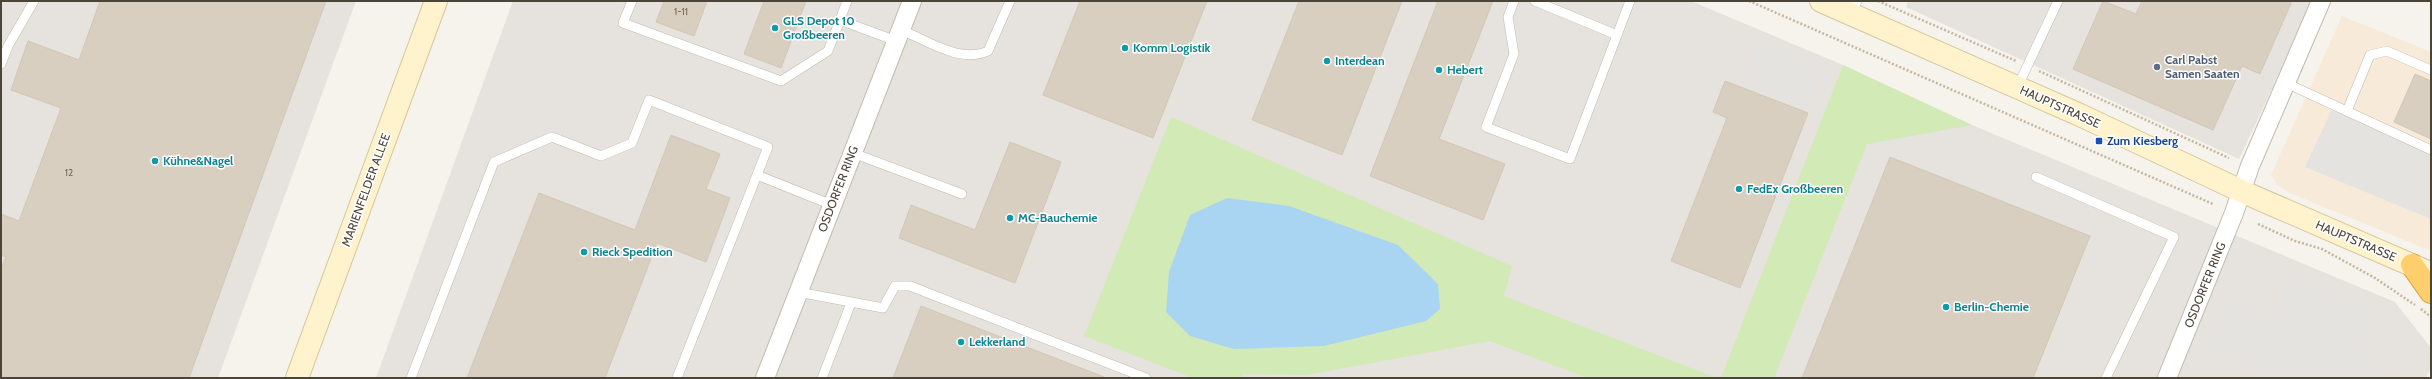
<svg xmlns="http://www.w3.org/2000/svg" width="2432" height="379" font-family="Cabin,sans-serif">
	<rect width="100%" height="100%" fill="#f6f3ec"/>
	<path fill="#f7ead8" d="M 2342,16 L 2431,52 L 2431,251 L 2290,193 L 2277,185 L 2271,175 Z"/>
	<g fill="#e6e2dd">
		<path d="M 1,1 L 356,1 L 218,378 L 1,378 Z"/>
		<path d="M 513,1 L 1691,1 L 1843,65 L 1972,125 L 2395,302 L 2431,348 L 2431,368 L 2426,378 L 376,378 Z"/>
		<path d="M 1908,1 L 2313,1 L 2239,159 L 1906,7 Z"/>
	</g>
	<g fill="#d2eab5">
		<path d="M 1843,65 L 1972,125 L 1867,144 L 1774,378 L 1721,378 Z"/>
		<path d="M 1171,117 L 1512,266 L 1504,296 L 1717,378 L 1587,378 L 1490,341 L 1307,375 L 1244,374 L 1240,378 L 1193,378 L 1084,336 Z"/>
	</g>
	<g fill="#e5e3e0">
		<path d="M 1758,38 L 1826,64 L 1809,108 L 1741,82 Z"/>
		<path d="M 2336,101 L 2431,145 L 2431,219 L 2305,167 Z"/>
		<path d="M 2292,271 L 2378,312 L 2356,356 L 2398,378 L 2254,378 L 2251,368 L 2204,348 L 2227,296 L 2270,316 Z"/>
	</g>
	<path fill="#a9d4f2" d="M 1227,198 L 1289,206 L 1398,245 L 1438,284 L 1440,309 L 1426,321 L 1324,346 L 1234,349 L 1190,336 L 1166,312 L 1169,272 L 1190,215 Z"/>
	<g fill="#d8cfc1" stroke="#d3c7b4">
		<path d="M 100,1 L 326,1 L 189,378 L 1,378 L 1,269 L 6,257 L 1,255 L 1,214 L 19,221 L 61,108 L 11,90 L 28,41 L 79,60 Z"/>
		<path d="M 664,1 L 707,1 L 694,36 L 656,22 Z"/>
		<path d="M 764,1 L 806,1 L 781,68 L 744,54 Z"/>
		<path d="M 1080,1 L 1207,1 L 1153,138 L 1043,95 Z"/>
		<path d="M 1299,1 L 1402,1 L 1342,155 L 1252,120 Z"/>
		<path d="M 1438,1 L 1493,1 L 1439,139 L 1505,164 L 1483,220 L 1370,176 Z"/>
		<path d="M 2103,1 L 2136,14 L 2142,1 L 2292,1 L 2260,74 L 2242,66 L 2213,130 L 2073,69 Z"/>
		<path d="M 2415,74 L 2431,81 L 2431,139 L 2394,122 Z"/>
		<path d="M 1725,81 L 1808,113 L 1740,288 L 1671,261 L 1727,118 L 1713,112 Z"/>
		<path d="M 671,135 L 720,154 L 706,189 L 730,198 L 706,262 L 657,243 L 605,378 L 467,378 L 539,193 L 635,230 Z"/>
		<path d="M 1010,142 L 1061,162 L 1015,283 L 899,238 L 911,205 L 975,230 Z"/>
		<path d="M 1890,157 L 2090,236 L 2033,378 L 1802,378 Z"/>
		<path d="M 921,306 L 1104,377 L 1104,378 L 893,378 Z"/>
	</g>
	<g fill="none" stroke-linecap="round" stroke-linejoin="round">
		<g stroke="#c2bbae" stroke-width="10">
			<g id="lane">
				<path d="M 632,1 L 623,23 L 781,81 L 828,51 L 840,20"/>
				<path d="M 847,1 L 840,20 L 896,41"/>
				<path d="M 1514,1 L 1508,17 L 1514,54 L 1486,127 L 1570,159 L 1630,1"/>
				<path d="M 1535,1 L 1617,35"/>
				<path d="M 1850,14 L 1857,1"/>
				<path d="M 901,30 C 927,40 960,64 988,51 L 1010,1"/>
				<path d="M 1,64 L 8,46 L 34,1"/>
				<path d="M 2286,83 L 2431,150"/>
				<path d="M 2017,88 L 2058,1"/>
				<path d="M 2347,111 L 2370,55 L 2387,51 L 2431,70"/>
				<path d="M 853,153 L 962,194"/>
				<path d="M 757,175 L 832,205"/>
				<path d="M 2036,177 L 2174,237 L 2106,378"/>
				<path d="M 798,292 L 883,308 L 895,286 L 910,286 L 1146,378"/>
				<path d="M 411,378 L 494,162 L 552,137 L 601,156 L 632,143 L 649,100 L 768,147 L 677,378"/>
				<path d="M 822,378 L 851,303"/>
			</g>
		</g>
		<g stroke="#c2bbae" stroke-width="20">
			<g id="street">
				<path d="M 765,378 L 912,1"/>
				<path d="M 2167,378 L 2234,213 L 2250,166 L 2321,1"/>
			</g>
		</g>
		<g stroke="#d6c79b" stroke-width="24">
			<g id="secondary">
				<path d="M 1821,1 L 2080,115 L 2241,191 L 2430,273"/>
				<path d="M 297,378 L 436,1"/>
			</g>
		</g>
		<g stroke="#e0a43c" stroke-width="24">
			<path id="highway" d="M 2412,265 L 2431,292"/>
		</g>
		<g stroke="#c4b79f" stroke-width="2.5" stroke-dasharray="2 2" stroke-linecap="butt">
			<path d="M 1749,1 L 2213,204"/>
			<path d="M 1878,1 L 2016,61"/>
			<path d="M 2039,71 L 2229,158"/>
			<path d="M 2258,224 L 2295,241 L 2322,249 L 2375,278 L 2415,305"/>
			<path d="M 2421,309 L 2431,317"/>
		</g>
		<use href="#lane" stroke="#fff" stroke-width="9"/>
		<use href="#street" stroke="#fff" stroke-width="18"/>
		<use href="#secondary" stroke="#fff3cd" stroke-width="22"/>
		<use href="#highway" stroke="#ffcf6e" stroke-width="22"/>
	</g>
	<g fill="#0f9aa8" stroke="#fff" stroke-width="1.5">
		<circle cx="775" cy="28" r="4"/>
		<circle cx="1125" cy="48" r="4"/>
		<circle cx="1327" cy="61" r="4"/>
		<circle cx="1439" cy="70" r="4"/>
		<circle cx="155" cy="161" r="4"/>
		<circle cx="1739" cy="189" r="4"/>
		<circle cx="1010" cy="218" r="4"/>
		<circle cx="584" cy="252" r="4"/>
		<circle cx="1946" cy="307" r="4"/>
		<circle cx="961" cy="342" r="4"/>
	</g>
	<circle fill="#5c6f8a" stroke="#fff" stroke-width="1.5" cx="2157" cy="67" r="4"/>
	<rect fill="#1a4fb4" stroke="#fff" stroke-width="1.5" x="2095" y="137" width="8" height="8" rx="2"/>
	<g text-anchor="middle" stroke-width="3" stroke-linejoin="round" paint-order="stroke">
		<g font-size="10" fill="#6e675b">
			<text x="681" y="15">1-11</text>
			<text x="69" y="176">12</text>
		</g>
		<g font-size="12" font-weight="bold" fill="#0d838f" stroke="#fff" text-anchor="start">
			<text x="783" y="25">GLS Depot 10<tspan x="783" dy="14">Großbeeren</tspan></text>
			<text x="1133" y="52">Komm Logistik</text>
			<text x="1335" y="65">Interdean</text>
			<text x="1447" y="74">Hebert</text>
			<text x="163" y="165">Kühne&amp;Nagel</text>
			<text x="1747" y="193">FedEx Großbeeren</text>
			<text x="1018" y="222">MC-Bauchemie</text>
			<text x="592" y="256">Rieck Spedition</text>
			<text x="1954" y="311">Berlin-Chemie</text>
			<text x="969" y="346">Lekkerland</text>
		</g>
		<g font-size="12" font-weight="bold" fill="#4e5e75" stroke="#fff" text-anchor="start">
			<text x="2165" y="64">Carl Pabst<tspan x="2165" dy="14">Samen Saaten</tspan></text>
		</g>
		<g font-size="12" fill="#4b4439" stroke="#fff">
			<text transform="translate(2060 107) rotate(24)" y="4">HAUPTSTRASSE</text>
			<text transform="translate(838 189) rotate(-69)" y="4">OSDORFER RING</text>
			<text transform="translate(366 190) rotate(-70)" y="4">MARIENFELDER ALLEE</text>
			<text transform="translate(2356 241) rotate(23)" y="4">HAUPTSTRASSE</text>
			<text transform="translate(2205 285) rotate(-68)" y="4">OSDORFER RING</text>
		</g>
		<g font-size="12" font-weight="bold" fill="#164399" stroke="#fff" text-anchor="start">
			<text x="2107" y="145">Zum Kiesberg</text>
		</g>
	</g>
	<rect width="2432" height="379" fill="none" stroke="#4b4439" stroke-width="4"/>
</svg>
